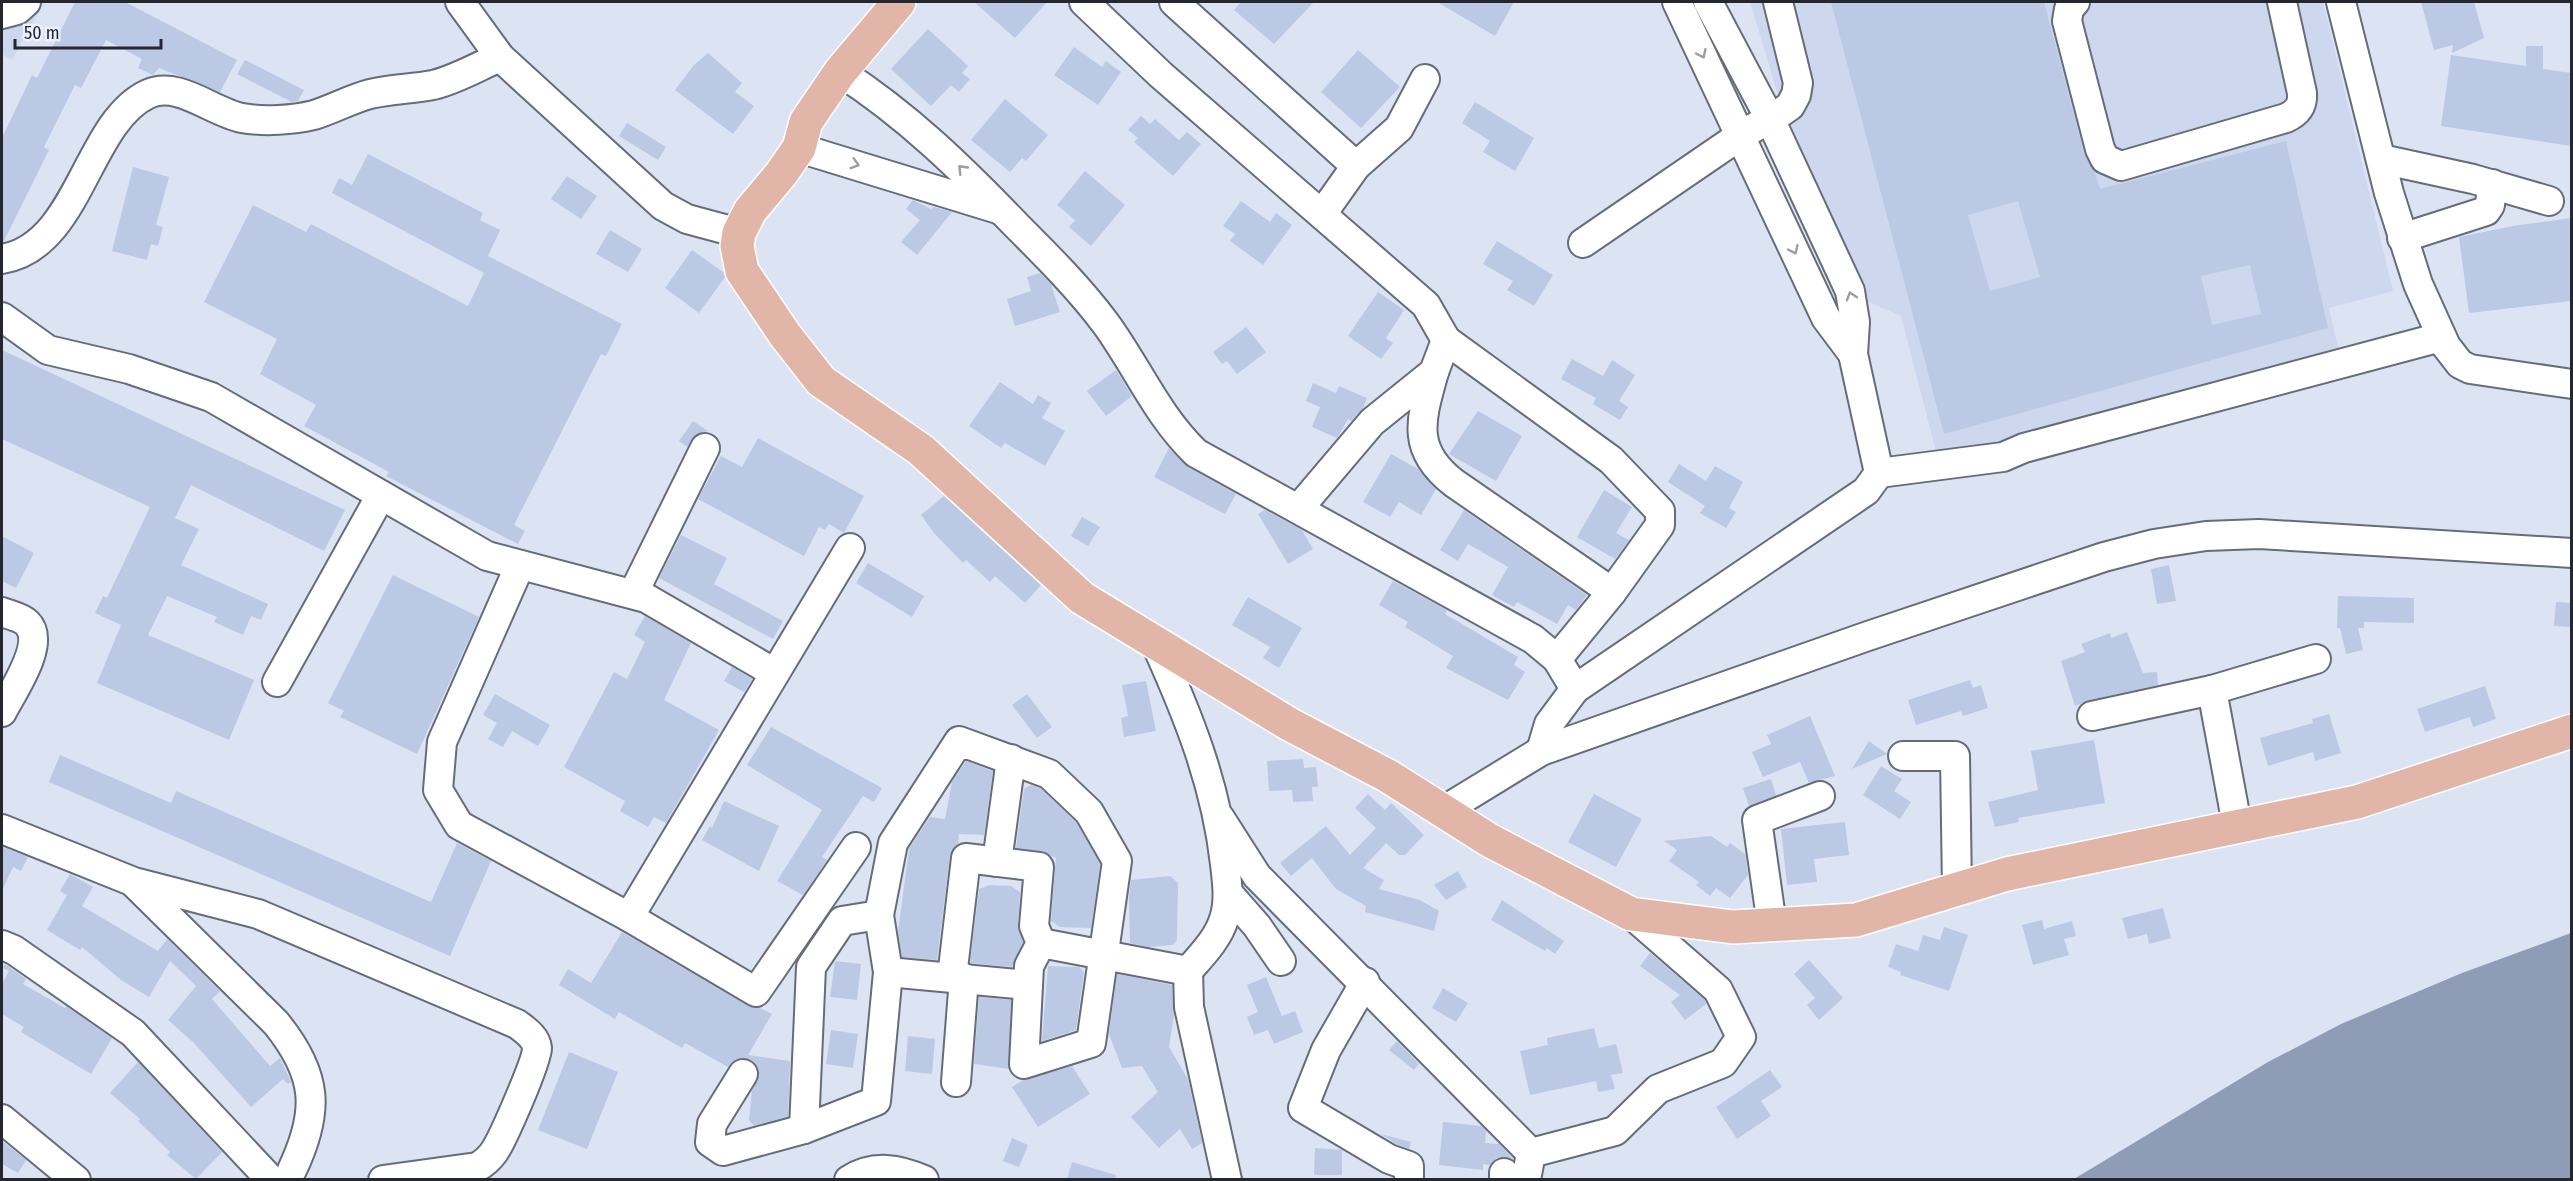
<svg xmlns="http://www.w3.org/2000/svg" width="2573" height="1181" font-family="'Fira Sans Condensed',sans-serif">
	<rect width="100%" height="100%" fill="#dce4f4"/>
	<g fill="#cdd7ee">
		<path d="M 2,2 L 44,2 L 12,60 L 2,54 Z"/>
		<path d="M 1750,2 L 2323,2 L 2393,291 L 2329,308 L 2340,356 L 1940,467 L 1901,316 L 1864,300 L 1795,152 Z"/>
	</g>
	<path fill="#8e9cb6" d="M 2571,933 L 2571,1179 L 2074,1179 L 2268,1062 L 2341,1024 L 2462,973 Z"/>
	<g fill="#bbc9e5" fill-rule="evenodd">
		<path d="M 75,2 L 125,2 L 237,60 L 220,92 L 159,68 L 153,75 L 138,68 L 142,59 L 106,40 L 81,88 L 75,85 L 44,147 L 49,150 L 4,241 L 2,242 L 2,138 L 32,75 L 37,78 Z"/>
		<path d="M 974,2 L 1047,2 L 1015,38 Z"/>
		<path d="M 1241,2 L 1314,2 L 1274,44 L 1234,10 Z"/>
		<path d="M 1437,2 L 1514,2 L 1495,36 Z"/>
		<path d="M 1831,2 L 2044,2 L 2084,153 L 2094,170 L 2100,189 L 2286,141 L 2328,328 L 1944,434 ZM 2018,201 L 2040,277 L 1990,291 L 1968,215 ZM 2250,265 L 2261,314 L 2212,325 L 2201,276 Z"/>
		<path d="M 2421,2 L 2474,2 L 2484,38 L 2452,53 L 2453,45 L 2434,50 Z"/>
		<path d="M 928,29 L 968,66 L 962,73 L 970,79 L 959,92 L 951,85 L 931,106 L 891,69 Z"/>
		<path d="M 2526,46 L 2543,46 L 2543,69 L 2571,73 L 2571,146 L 2441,126 L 2451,55 L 2526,66 Z"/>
		<path d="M 1074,47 L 1102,67 L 1106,61 L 1121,72 L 1098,105 L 1054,75 Z"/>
		<path d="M 1358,50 L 1400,87 L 1361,128 L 1321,92 Z"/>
		<path d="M 708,53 L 742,83 L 735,92 L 754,106 L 733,134 L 675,90 L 694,65 Z"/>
		<path d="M 245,60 L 304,90 L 298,101 L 292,102 L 237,74 Z"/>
		<path d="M 1005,99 L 1048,135 L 1026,161 L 1022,158 L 1010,172 L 971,140 Z"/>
		<path d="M 1475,102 L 1534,138 L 1515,171 L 1483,152 L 1490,141 L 1462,123 Z"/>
		<path d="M 1141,116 L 1150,124 L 1155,119 L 1179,140 L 1187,132 L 1201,144 L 1173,176 L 1134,142 L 1138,138 L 1128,130 Z"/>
		<path d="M 627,123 L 666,147 L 658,160 L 619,136 Z"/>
		<path d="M 368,154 L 483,213 L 480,220 L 500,230 L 488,256 L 622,324 L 606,356 L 601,354 L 514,525 L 525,531 L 518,544 L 386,476 L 389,472 L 304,426 L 316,405 L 260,374 L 277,339 L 204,302 L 253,205 L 306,232 L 311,224 L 468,306 L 484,273 L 332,193 L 339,178 L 352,185 Z"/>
		<path d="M 133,167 L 169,177 L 156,225 L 163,227 L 158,246 L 151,244 L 147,260 L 112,251 Z"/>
		<path d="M 1085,171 L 1125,205 L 1091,246 L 1069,227 L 1075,220 L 1057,205 Z"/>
		<path d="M 567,176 L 597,196 L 581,219 L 551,199 Z"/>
		<path d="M 913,200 L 931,209 L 934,207 L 952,212 L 917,255 L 901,242 L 920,220 L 906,209 Z"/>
		<path d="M 1241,201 L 1270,222 L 1276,213 L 1292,225 L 1263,265 L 1230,241 L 1235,234 L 1223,226 Z"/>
		<path d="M 2571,218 L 2571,301 L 2469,313 L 2459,237 L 2513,226 Z"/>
		<path d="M 610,230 L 642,249 L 628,272 L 596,254 Z"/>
		<path d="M 1497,241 L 1553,275 L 1534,306 L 1507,290 L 1513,281 L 1483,264 Z"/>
		<path d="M 692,250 L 723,272 L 725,277 L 699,313 L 665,288 Z"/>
		<path d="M 1040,273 L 1051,284 L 1060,312 L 1015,326 L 1007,299 L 1031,291 L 1027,277 Z"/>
		<path d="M 1378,292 L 1404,310 L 1386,338 L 1393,343 L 1381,359 L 1348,336 Z"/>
		<path d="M 1246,327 L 1266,352 L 1237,374 L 1227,361 L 1222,364 L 1213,352 Z"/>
		<path d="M 2,350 L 345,510 L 324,551 L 191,485 L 175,518 L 199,529 L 181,565 L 268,604 L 261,620 L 251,616 L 243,635 L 214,622 L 217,617 L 167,596 L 148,635 L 254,680 L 229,740 L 97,683 L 121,625 L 95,613 L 103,596 L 107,598 L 150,507 L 2,439 Z"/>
		<path d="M 1572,359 L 1603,376 L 1612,360 L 1635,375 L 1619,401 L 1628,407 L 1620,420 L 1593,404 L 1596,398 L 1561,379 Z"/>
		<path d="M 1116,370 L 1132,396 L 1106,416 L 1087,391 Z"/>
		<path d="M 1000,382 L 1033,404 L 1038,395 L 1051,403 L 1042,418 L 1065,431 L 1045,466 L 1005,443 L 1001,448 L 969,426 Z"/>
		<path d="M 1313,383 L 1336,393 L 1339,386 L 1367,398 L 1363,408 L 1351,421 L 1348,419 L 1337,438 L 1312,427 L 1320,407 L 1306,401 Z"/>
		<path d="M 1478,411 L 1522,436 L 1496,481 L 1449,454 Z"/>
		<path d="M 693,421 L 708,431 L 695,435 L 687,447 L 679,441 Z"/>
		<path d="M 758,438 L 864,496 L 844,533 L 829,524 L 825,530 L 819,527 L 804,556 L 698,499 L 721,456 L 742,467 Z"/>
		<path d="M 1169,448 L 1188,467 L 1236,494 L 1225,514 L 1154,477 Z"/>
		<path d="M 1391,454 L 1418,469 L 1436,489 L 1421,515 L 1399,502 L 1390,517 L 1363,502 Z"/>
		<path d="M 1679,464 L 1706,481 L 1715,466 L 1743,482 L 1729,508 L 1736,512 L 1726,528 L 1700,513 L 1705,506 L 1668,482 Z"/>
		<path d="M 1604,490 L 1632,507 L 1616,533 L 1629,540 L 1615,559 L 1577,537 Z"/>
		<path d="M 944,496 L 1041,585 L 1025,603 L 995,576 L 990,582 L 966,560 L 963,563 L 934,533 L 921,515 Z"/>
		<path d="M 1265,510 L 1302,530 L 1313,549 L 1288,564 L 1258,514 Z"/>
		<path d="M 1464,510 L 1587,595 L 1576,610 L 1568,605 L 1557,624 L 1517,602 L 1514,607 L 1492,595 L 1508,567 L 1468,544 L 1458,561 L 1440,550 Z"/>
		<path d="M 1082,517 L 1100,527 L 1088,546 L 1071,536 Z"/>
		<path d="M 681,535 L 727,558 L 714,584 L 783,621 L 773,639 L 659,578 Z"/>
		<path d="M 2,536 L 34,553 L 16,588 L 2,581 Z"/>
		<path d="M 868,563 L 924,596 L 912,617 L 856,583 Z"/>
		<path d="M 2169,565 L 2176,601 L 2157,604 L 2151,569 Z"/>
		<path d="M 393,575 L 479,617 L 417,754 L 340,717 L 344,711 L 328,703 Z"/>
		<path d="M 1393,581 L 1447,610 L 1445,614 L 1518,657 L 1514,665 L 1525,672 L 1508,700 L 1446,668 L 1453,656 L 1405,627 L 1408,622 L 1379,605 Z"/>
		<path d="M 2338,596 L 2414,598 L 2414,623 L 2364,622 L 2364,628 L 2358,628 L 2363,650 L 2346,654 L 2340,628 L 2337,628 Z"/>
		<path d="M 1248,597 L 1302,628 L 1279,668 L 1263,658 L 1270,647 L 1232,625 Z"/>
		<path d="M 2556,602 L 2571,603 L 2571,627 L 2554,626 Z"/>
		<path d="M 645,616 L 691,643 L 664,700 L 719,730 L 666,823 L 654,817 L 648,827 L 620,811 L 625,801 L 564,767 L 614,672 L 627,679 L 645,642 L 634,635 Z"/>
		<path d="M 2127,632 L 2143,673 L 2157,672 L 2158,685 L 2089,700 L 2075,706 L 2061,661 L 2085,652 L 2081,644 L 2110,633 L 2111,638 Z"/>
		<path d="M 732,667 L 752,679 L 744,692 L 724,681 Z"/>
		<path d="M 1970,680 L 1973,688 L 1981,685 L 1988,708 L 1963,716 L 1961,711 L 1916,725 L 1908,700 Z"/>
		<path d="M 1146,681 L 1156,731 L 1124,737 L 1121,718 L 1128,716 L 1122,685 Z"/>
		<path d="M 2485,686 L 2496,719 L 2473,727 L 2470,717 L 2425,732 L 2417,709 Z"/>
		<path d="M 495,694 L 550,725 L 538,746 L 512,731 L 503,747 L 488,739 L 497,723 L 483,715 Z"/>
		<path d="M 1027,694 L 1052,727 L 1037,738 L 1012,705 Z"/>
		<path d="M 2329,714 L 2341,753 L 2315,761 L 2313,752 L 2268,766 L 2260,738 L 2313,723 L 2312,719 Z"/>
		<path d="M 1810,716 L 1835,776 L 1809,783 L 1800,762 L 1763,777 L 1752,752 L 1771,744 L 1767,735 Z"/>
		<path d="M 771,727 L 882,788 L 874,802 L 863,796 L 822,857 L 827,860 L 803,895 L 777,881 L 822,810 L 747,765 Z"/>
		<path d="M 2094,740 L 2105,803 L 2018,818 L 2019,822 L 1995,827 L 1988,802 L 2038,790 L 2031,751 Z"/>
		<path d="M 1869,741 L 1887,754 L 1852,769 Z"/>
		<path d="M 60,755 L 171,803 L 176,791 L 431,902 L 457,843 L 491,861 L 450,956 L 49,782 Z"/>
		<path d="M 1303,759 L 1304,768 L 1316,767 L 1318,787 L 1312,787 L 1313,801 L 1293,802 L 1292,790 L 1269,791 L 1267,761 Z"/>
		<path d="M 966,761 L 993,771 L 984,835 L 959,834 L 958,844 L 950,855 L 937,960 L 902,957 L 898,932 L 909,849 L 930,817 L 945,819 L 952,782 Z"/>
		<path d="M 1881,766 L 1902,779 L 1894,791 L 1911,802 L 1900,819 L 1863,795 Z"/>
		<path d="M 1771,779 L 1776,795 L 1749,806 L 1743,788 Z"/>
		<path d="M 1031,785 L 1040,788 L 1076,822 L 1100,864 L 1091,928 L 1060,927 L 1051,921 L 1056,858 L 1041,851 L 1016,848 L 1024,789 Z"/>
		<path d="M 1368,794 L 1385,810 L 1391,803 L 1424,835 L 1405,855 L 1399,855 L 1386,843 L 1363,868 L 1384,880 L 1379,889 L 1420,900 L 1439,911 L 1434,931 L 1365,912 L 1366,906 L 1336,889 L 1312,858 L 1291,876 L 1280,863 L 1326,826 L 1350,855 L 1376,828 L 1355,808 Z"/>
		<path d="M 1594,794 L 1642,819 L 1616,867 L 1568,842 Z"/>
		<path d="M 724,801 L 779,826 L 759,871 L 702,840 L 710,826 L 712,828 Z"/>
		<path d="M 1845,822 L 1849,855 L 1814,859 L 1817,882 L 1787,885 L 1781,829 Z"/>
		<path d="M 1711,836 L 1727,847 L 1730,843 L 1745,854 L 1748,875 L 1730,898 L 1716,888 L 1710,896 L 1696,885 L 1699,882 L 1669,861 L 1677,850 L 1664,841 Z"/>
		<path d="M 2,847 L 28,857 L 21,871 L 13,867 L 2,891 Z"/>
		<path d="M 1458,871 L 1467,887 L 1446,900 L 1434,885 Z"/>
		<path d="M 70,874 L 93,887 L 82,906 L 158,951 L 167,939 L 220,991 L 212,999 L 270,1066 L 280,1058 L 291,1082 L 288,1084 L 283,1079 L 251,1107 L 194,1043 L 168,1020 L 196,986 L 170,961 L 149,997 L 121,980 L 82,947 L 80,950 L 47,930 L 67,895 L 60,891 Z"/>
		<path d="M 1170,876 L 1178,883 L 1177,940 L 1173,945 L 1149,947 L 1130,943 L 1129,897 L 1131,880 Z"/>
		<path d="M 990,885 L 1011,886 L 1020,892 L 1018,925 L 1023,942 L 1012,967 L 970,963 L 979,889 Z"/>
		<path d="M 1502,900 L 1564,941 L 1555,954 L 1547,948 L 1545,951 L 1491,920 Z"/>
		<path d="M 2163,908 L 2171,938 L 2149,944 L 2147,934 L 2128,939 L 2122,918 Z"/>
		<path d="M 2042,920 L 2044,929 L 2072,921 L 2076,936 L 2064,939 L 2069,955 L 2033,965 L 2022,925 Z"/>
		<path d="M 1944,927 L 1968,935 L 1949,991 L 1900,975 L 1901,972 L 1888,967 L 1896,944 L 1918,951 L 1923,935 L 1940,940 Z"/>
		<path d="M 622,932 L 748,1006 L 760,1008 L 772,1014 L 748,1055 L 790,1061 L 788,1116 L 754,1126 L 749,1120 L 752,1091 L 759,1074 L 757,1066 L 751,1060 L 736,1059 L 728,1067 L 685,1043 L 682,1048 L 619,1012 L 615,1019 L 559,985 L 568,969 L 591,983 Z"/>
		<path d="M 1650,953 L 1705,1000 L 1706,1004 L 1685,1020 L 1671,1002 L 1680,995 L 1640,966 Z"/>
		<path d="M 1809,960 L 1843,998 L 1819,1020 L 1807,1005 L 1815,998 L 1794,974 Z"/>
		<path d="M 835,961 L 861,964 L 857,1000 L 830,997 Z"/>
		<path d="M 5,964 L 26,979 L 23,984 L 65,1008 L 66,1006 L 112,1038 L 91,1074 L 21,1032 L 24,1027 L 2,1014 L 2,984 L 9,971 L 3,968 Z"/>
		<path d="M 1048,966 L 1079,967 L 1084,972 L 1076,1030 L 1042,1041 Z"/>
		<path d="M 1117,974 L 1172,985 L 1174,1015 L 1169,1047 L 1188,1079 L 1202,1143 L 1192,1149 L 1180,1129 L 1159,1148 L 1131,1117 L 1158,1092 L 1142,1066 L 1122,1068 L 1109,1034 Z"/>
		<path d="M 1266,977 L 1282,1016 L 1295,1011 L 1303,1032 L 1274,1044 L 1268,1030 L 1254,1035 L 1247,1017 L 1258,1012 L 1247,985 Z"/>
		<path d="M 1443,988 L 1468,1003 L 1456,1022 L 1432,1008 Z"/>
		<path d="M 979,997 L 1011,1000 L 1009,1069 L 974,1064 Z"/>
		<path d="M 1594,1028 L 1599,1048 L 1616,1044 L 1623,1073 L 1611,1075 L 1615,1089 L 1598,1092 L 1596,1081 L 1530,1095 L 1520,1051 L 1548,1045 L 1547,1038 Z"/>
		<path d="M 831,1030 L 858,1034 L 853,1068 L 826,1064 Z"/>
		<path d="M 908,1036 L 935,1039 L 932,1074 L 905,1071 Z"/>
		<path d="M 1397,1041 L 1419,1064 L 1414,1070 L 1389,1050 Z"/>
		<path d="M 569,1052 L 618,1072 L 587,1149 L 538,1130 Z"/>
		<path d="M 138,1062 L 222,1152 L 196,1179 L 167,1155 L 170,1152 L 138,1121 L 140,1119 L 110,1093 Z"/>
		<path d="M 1072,1066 L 1090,1094 L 1038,1127 L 1012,1087 L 1023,1080 Z"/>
		<path d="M 1770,1070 L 1782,1087 L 1761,1101 L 1771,1116 L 1737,1139 L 1716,1107 Z"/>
		<path d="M 1443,1122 L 1481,1126 L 1486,1131 L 1485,1143 L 1499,1144 L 1513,1159 L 1505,1157 L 1496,1158 L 1490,1165 L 1483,1164 L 1483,1170 L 1439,1165 Z"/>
		<path d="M 1381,1134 L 1411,1142 L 1409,1149 L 1396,1144 Z"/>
		<path d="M 1012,1138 L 1028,1145 L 1019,1167 L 1003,1161 Z"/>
		<path d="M 2,1141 L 26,1160 L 18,1173 L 2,1164 Z"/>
		<path d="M 1315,1148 L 1342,1150 L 1342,1175 L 1314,1175 Z"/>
		<path d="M 1072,1162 L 1116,1175 L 1115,1179 L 1067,1179 Z"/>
	</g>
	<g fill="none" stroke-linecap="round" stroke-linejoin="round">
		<g stroke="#656c7a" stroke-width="32">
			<g id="minor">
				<path d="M 460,2 L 500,57 L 663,206 L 687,219 L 739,233"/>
				<path d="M 1084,2 L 1161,75 L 1426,305 L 1446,340 L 1434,372 L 1372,422 L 1299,508"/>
				<path d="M 1174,2 L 1356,166"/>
				<path d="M 1677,2 L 1826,318 L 1853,354"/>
				<path d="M 2075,2 L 2069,9 L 2067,21 L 2100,149 L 2105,159 L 2121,166 L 2286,118 C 2297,113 2303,106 2302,93 L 2282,2"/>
				<path d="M 2341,2 L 2389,193 L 2418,284 L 2446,346 L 2460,364 L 2470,369 L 2572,384"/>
				<path d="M 2,14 L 17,10 L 26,2"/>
				<path d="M 840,72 C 907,115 962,169 1017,226 C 1048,257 1080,289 1106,324 C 1138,368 1156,414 1196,453 L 1533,639 L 1557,659 L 1575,689"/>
				<path d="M 799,148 L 998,209"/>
				<path d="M 2381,159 L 2473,179 L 2549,201"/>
				<path d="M 1322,214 L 1356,166 L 1399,128 L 1425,79"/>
				<path d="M 2402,238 L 2486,211 L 2490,205 L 2492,184"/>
				<path d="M 1583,243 L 1741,135 L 1780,113 L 1790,106 L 1796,95 L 1798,83 L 1778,2"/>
				<path d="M 2,259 C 80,246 86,123 148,94 C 178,80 212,112 242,118 C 264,122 293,120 314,115 C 333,109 351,99 370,94 C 390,89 412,89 433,85 C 455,80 479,66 500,57"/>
				<path d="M 2,317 L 48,350 L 129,369 L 211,397 L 487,556 L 646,598 L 773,672"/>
				<path d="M 1446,340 L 1611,460 L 1660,511 L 1660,525 L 1612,592 L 1557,659"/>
				<path d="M 1434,372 C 1421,419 1410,449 1454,483 L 1612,592"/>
				<path d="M 1879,473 L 2003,457 L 2024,448 L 2441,337"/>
				<path d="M 520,565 L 442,742 L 438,790 L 459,825 L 629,917 L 756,992 L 856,847"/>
				<path d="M 633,594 L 705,448"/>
				<path d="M 2,612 C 9,615 21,617 27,623 C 47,643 12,692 2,712"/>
				<path d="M 1155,642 C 1188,715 1216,784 1225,864 C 1227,882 1230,901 1224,919 C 1218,939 1201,956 1188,971 L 1189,1007 L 1227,1180"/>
				<path d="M 277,682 L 381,495"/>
				<path d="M 2212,690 L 2316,659"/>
				<path d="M 2092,716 L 2212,690 L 2237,825"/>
				<path d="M 1541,751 L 1549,724 L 1575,689 L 1866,491 L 1879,473 L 1853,354 L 1855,322 L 1850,291 L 1770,119 L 1708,2"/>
				<path d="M 1903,756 L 1955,756 L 1957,889"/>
				<path d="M 1443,811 L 1541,751 L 1868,636 L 2104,557 L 2154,544 L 2206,536 L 2259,534 L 2572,553"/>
				<path d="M 1220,818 L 1257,876 L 1531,1153 L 1615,1131 L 1658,1089 L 1723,1063 L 1741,1037 L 1718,990 L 1631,914"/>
				<path d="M 2,829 L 134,882 L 258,914 L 517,1024 C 525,1030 536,1037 537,1048 C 537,1061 503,1139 494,1152 C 489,1159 485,1163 477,1167 L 383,1180"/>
				<path d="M 997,862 L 1011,759"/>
				<path d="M 135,884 L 276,1023 C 318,1075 320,1111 292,1170"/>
				<path d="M 1228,893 L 1257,926 L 1281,961"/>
				<path d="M 629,917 L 850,548"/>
				<path d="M 1772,925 L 1757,820 L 1820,796"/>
				<path d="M 1041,943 L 1188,971"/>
				<path d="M 2,945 L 14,950 L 133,1033 L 270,1179"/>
				<path d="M 888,972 L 1028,985"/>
				<path d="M 1365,982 L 1326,1050 L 1303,1108 L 1389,1159 L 1409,1166 L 1409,1180"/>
				<path d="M 743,1074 L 712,1124 L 710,1142 L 723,1151 L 804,1129 L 876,1101 L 888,972 L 879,915 L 893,843 L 959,741 L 1049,774 L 1089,812 L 1117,861 L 1091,1043 L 1024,1064 L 1029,966 L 1041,943 L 1034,926 L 1039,867 L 966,858 L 952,977"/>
				<path d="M 956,1082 L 964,978"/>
				<path d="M 2,1119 L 76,1180"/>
				<path d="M 804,1129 L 811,967 L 842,921 L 879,915"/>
				<path d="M 849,1180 C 874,1164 899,1169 924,1180"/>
				<path d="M 1504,1180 L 1504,1173"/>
				<path d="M 1526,1180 L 1531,1153"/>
			</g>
		</g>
		<g stroke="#fff" stroke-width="36">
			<path id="major" d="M 899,2 L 840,72 L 806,122 L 799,148 L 781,174 L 750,211 L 739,233 L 737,246 L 742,271 L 785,335 L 821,381 L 921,450 L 1082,598 L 1289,724 L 1388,776 L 1489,840 L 1631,914 L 1733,927 L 1856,920 L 2007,874 L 2357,802 L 2572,731"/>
		</g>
		<use href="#minor" stroke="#fff" stroke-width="28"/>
		<use href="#major" stroke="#e1b6a9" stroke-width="33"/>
	</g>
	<defs><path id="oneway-chevron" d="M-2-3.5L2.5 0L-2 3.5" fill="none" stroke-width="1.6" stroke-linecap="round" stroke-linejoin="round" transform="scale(1.5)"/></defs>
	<g stroke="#9c9ea0">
		<use href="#oneway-chevron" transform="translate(1702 54) rotate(65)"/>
		<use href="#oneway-chevron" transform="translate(855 164) rotate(16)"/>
		<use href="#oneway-chevron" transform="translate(962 169) rotate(-134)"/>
		<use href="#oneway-chevron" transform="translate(1794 250) rotate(65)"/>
		<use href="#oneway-chevron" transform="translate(1851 296) rotate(-107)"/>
	</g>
	<rect width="2573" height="1181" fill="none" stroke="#24272d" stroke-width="6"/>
	<path d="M15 39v9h146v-9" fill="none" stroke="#24272d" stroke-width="3"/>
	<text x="24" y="39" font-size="18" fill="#24272d" stroke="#ebf1fe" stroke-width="4.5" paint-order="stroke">50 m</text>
</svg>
